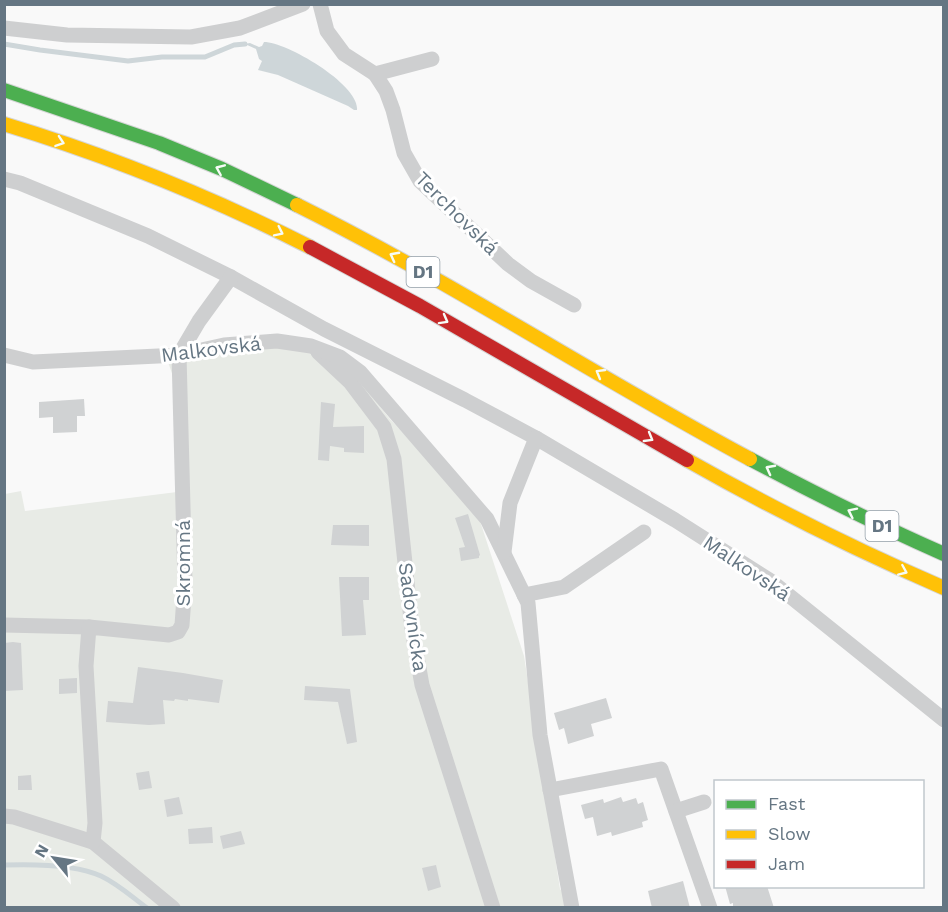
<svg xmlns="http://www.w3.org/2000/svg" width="948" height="912" font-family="'Work Sans',sans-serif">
	<rect width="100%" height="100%" fill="#f9f9f9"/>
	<path fill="#e8ebe6" d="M 249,341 L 319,354 L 347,366 L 390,419 L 440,472 L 479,518 L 524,656 L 560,889 L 576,907 L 5,908 L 5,494 L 21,491 L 25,511 L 177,492 L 175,382 L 168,362 Z"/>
	<path fill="#ced6d9" d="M 264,42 C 287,42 360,85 357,110 L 354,110 L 348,106 L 278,75 L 258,70 L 262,61 L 259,59 L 256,49 L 245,44 L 250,43 L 259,47 L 262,46 Z"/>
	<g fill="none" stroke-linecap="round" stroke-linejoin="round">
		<g stroke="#ced6d9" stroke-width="5">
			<path d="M 4,44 L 40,50 L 128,61 L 162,57 L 205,57 L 234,45 L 245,44"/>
			<path d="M 4,865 C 33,864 75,864 101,876 C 118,884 132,897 147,908"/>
		</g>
	</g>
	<g fill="#d0d2d3">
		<path d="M 84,399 L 85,416 L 77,416 L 77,432 L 53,433 L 53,417 L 39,418 L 39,402 Z"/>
		<path d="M 321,402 L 335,404 L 333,427 L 364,426 L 364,453 L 344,452 L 344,448 L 330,446 L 329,461 L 318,460 Z"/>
		<path d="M 468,514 L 480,555 L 479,556 L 479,558 L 461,561 L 459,548 L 465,547 L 455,518 Z"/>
		<path d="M 333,525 L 369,525 L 369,546 L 331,545 Z"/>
		<path d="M 339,577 L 369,577 L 369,600 L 363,600 L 366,635 L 342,636 Z"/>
		<path d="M 13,642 L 21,643 L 23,690 L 4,691 L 4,643 Z"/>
		<path d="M 138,667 L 183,673 L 223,680 L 219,703 L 188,699 L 188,701 L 175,699 L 174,701 L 163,700 L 165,724 L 149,725 L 106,722 L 108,701 L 133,703 Z"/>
		<path d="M 77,678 L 77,693 L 59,694 L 59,679 Z"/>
		<path d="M 305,686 L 350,689 L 357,742 L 347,744 L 338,702 L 304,700 Z"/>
		<path d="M 606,698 L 612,718 L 591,724 L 594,736 L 568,744 L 564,728 L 559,730 L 554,713 Z"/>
		<path d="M 149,771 L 152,788 L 139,790 L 136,773 Z"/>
		<path d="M 31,775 L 32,790 L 18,790 L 18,776 Z"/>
		<path d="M 179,797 L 183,814 L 167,817 L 164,800 Z"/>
		<path d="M 621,797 L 623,802 L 636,798 L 638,804 L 643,802 L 648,820 L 642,822 L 643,827 L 612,836 L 611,832 L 597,836 L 593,817 L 585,819 L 581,805 L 603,799 L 604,803 Z"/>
		<path d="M 212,827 L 213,843 L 189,844 L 188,829 Z"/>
		<path d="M 241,831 L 245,844 L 223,849 L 220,836 Z"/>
		<path d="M 436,865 L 441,887 L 428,891 L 422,868 Z"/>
		<path d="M 683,881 L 690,908 L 652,908 L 648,891 Z"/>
		<path d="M 725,886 L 767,886 L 774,908 L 733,908 L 733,903 L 730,904 Z"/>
	</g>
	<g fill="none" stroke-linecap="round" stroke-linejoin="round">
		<g stroke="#d5d6d6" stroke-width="16">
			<g id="fast">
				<path d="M 4,90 L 159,143 L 222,169 L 297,205"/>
				<path d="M 750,459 C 814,493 878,525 944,554"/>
			</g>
		</g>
		<g stroke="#d5d6d6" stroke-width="16">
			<g id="slow">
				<path d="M 4,124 C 110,156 211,197 310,247"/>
				<path d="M 297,205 C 452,282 598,378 750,459"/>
				<path d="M 687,460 C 770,507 856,550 944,588"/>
			</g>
		</g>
		<g stroke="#d5d6d6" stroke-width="16">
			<path id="jam" d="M 310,247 L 420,306 L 687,460"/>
		</g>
		<g stroke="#cecfd0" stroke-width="15">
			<path d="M 320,4 L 327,31 L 344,54 L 375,74 L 386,91 L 393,110 L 404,153 L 420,181 L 508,264 L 531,281 L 574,305"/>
			<path d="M 4,28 L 67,35 L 191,37 L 240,28 L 303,4"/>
			<path d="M 375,74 L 432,59"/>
			<path d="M 4,179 L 20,183 L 148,236 L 231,277 L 324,329 L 465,400 L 536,438 L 675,520 L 771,581 L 944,720"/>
			<path d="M 318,352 L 350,382 L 384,427 L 394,459 L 412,629 L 422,685 L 493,908"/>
			<path d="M 4,355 L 33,362 L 179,355 L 224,345 L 277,341 L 311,346 L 340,357 L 360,372 L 487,519 L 528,603 L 540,735 L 572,908"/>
			<path d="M 504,552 L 510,503 L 536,438"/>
			<path d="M 524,595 L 564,587 L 644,532"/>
			<path d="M 4,625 L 89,627"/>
			<path d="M 550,790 L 661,769 L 710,908"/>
			<path d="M 676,811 L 704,802"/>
			<path d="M 4,816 L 14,817 L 93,842 L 173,908"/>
			<path d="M 93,842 L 95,823 L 86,666 L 89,627 L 169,635 L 178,632 L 182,625 L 185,583 L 179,355 L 199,321 L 231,277"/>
		</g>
		<use href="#fast" stroke="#4caf50" stroke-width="14"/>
		<use href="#slow" stroke="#ffc107" stroke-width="14"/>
		<use href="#jam" stroke="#c62828" stroke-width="14"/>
	</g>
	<defs><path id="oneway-chevron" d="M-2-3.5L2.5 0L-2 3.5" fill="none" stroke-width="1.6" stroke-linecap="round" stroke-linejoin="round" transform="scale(1.5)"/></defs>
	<g stroke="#f6fbf6">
		<use href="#oneway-chevron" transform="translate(60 142) rotate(19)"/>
		<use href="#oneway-chevron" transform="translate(220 169) rotate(-157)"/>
		<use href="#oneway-chevron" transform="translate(279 232) rotate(26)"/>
		<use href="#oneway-chevron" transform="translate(394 256) rotate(-152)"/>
		<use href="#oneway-chevron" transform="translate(444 320) rotate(29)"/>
		<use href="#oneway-chevron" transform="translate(600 373) rotate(-150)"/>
		<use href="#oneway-chevron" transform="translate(649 438) rotate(30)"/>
		<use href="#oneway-chevron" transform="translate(770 469) rotate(-152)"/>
		<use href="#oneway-chevron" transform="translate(852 512) rotate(-154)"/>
		<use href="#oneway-chevron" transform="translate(903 571) rotate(23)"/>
	</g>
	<g text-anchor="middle" stroke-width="6" stroke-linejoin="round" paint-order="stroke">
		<g fill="#fff" stroke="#939fa8" stroke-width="1.5">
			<rect x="406.5" y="257" width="33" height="30" rx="4.5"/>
			<rect x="865.5" y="511" width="33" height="30" rx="4.5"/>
		</g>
		<g font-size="18" font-weight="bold" fill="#657683">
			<text x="423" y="278">D1</text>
			<text x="882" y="532">D1</text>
		</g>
		<g font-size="20" fill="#657683" stroke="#fff">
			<text transform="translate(457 213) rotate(45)" y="7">Terchovská</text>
			<text transform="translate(211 349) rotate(-7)" y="7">Malkovská</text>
			<text transform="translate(183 563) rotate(-90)" y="7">Skromná</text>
			<text transform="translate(747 568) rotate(34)" y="7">Malkovská</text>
			<text transform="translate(413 617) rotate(82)" y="7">Sadovnícka</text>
		</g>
	</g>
	<rect width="948" height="912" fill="none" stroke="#657683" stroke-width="12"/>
	<rect x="714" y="780" width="210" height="108" fill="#ffffff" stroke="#c1c8cd" stroke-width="1.5"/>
	<rect x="726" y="800" width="30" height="9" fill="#4caf50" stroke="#c1c8cd" stroke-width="1.5"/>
	<text x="768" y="810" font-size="18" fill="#657683">Fast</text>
	<rect x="726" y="830" width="30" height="9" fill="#ffc107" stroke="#c1c8cd" stroke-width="1.5"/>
	<text x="768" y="840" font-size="18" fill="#657683">Slow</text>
	<rect x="726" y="860" width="30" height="9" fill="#c62828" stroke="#c1c8cd" stroke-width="1.5"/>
	<text x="768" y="870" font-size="18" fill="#657683">Jam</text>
	<g transform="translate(54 858) rotate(300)" stroke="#ffffff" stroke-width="4.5" paint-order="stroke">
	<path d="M0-4.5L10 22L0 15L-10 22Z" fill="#657683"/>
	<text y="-9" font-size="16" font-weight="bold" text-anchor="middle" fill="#657683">N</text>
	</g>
</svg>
